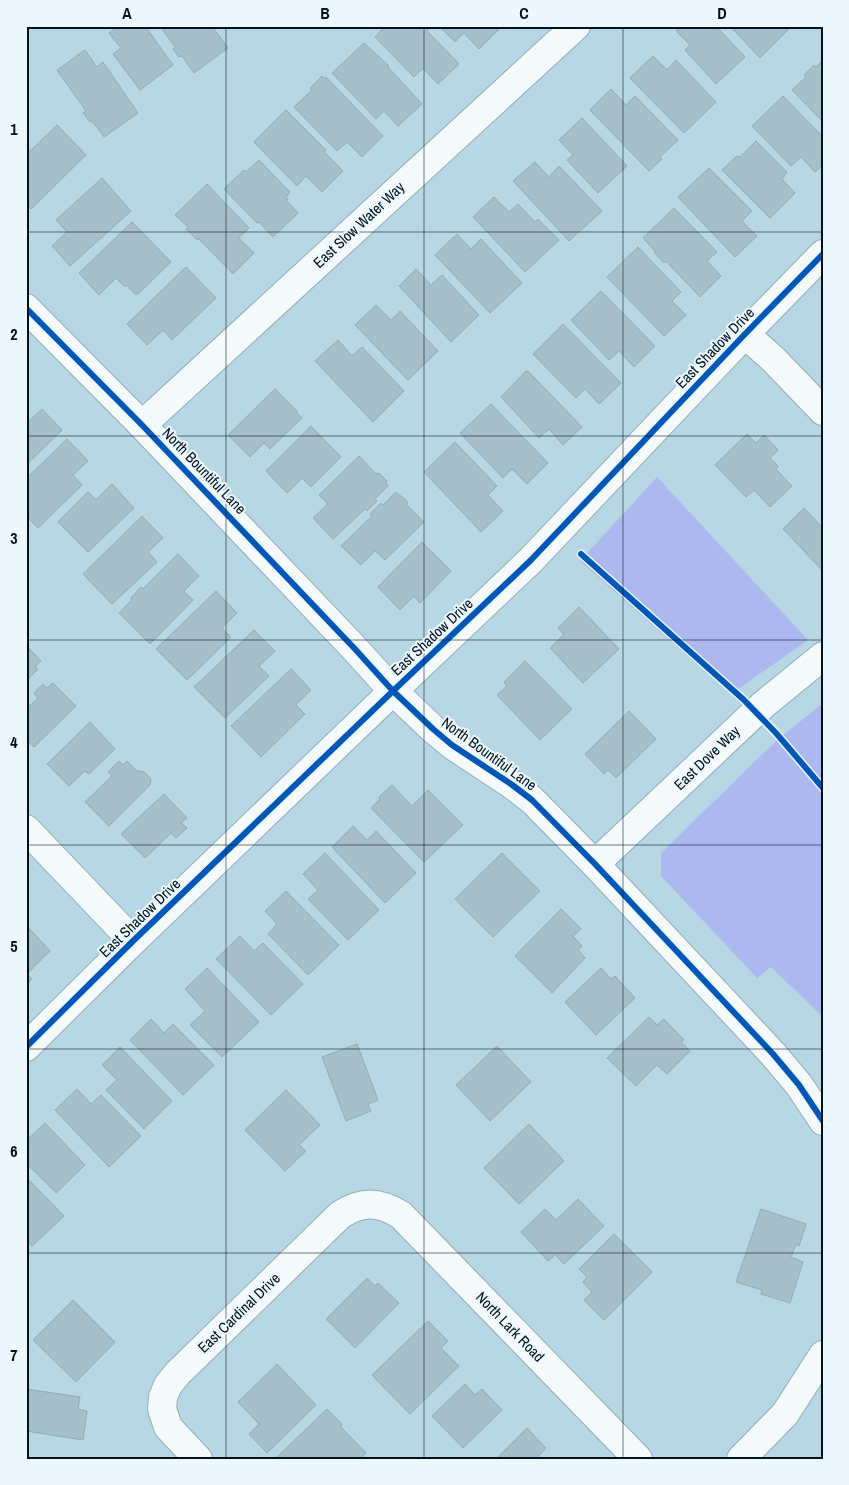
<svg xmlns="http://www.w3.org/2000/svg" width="849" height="1485" font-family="'Archivo Narrow',sans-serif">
	<rect width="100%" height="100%" fill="#b7d7e4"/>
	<g fill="#adb8f1">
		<path d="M 657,477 L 808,640 L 731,694 L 580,561 Z"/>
		<path d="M 823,703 L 823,1017 L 771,967 L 757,978 L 661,876 L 661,853 L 776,741 Z"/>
	</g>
	<g fill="#a6bfc9" stroke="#93adb7">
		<path d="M 118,26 L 145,26 L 173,65 L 140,90 L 113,54 L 121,48 L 109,33 Z"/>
		<path d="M 160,26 L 212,26 L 228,48 L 194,73 L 182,56 L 179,57 L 173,49 L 175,47 Z"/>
		<path d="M 385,26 L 426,26 L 429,29 L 427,31 L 459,64 L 438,84 L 423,68 L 414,77 L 375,37 Z"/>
		<path d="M 439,26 L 500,26 L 501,27 L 479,49 L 464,33 L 455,42 Z"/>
		<path d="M 681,26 L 716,26 L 745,57 L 716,84 L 685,50 L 690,45 L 676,31 Z"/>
		<path d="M 730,26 L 792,26 L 760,58 Z"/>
		<path d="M 364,43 L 389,66 L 388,67 L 422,104 L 398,126 L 384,111 L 376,119 L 332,73 Z"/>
		<path d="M 85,50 L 97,67 L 103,62 L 138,113 L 104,137 L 92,121 L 90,122 L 83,113 L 86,111 L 57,70 Z"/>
		<path d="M 653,56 L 667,70 L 676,60 L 716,102 L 684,133 L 630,78 Z"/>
		<path d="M 823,60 L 823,122 L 792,90 L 806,77 L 804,75 L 814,65 L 816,67 Z"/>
		<path d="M 322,76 L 325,79 L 326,77 L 383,136 L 362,157 L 347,142 L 337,151 L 294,107 L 312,90 L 310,88 Z"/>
		<path d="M 611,89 L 626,105 L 635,96 L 678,140 L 660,157 L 662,159 L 649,171 L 590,110 Z"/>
		<path d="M 783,96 L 823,137 L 823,165 L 815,172 L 801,157 L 791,166 L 752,126 Z"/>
		<path d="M 286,110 L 326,150 L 324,152 L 343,171 L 322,192 L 306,176 L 297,186 L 254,142 Z"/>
		<path d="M 582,118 L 627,166 L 598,193 L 567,160 L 573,155 L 559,140 Z"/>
		<path d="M 57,125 L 86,155 L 31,209 L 26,204 L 26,155 Z"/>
		<path d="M 756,141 L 787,172 L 782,179 L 795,193 L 770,218 L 722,170 L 737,156 L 740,157 Z"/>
		<path d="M 259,160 L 290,192 L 286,197 L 288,199 L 286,200 L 298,213 L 273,237 L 259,222 L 257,223 L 224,189 L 244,170 L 246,172 Z"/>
		<path d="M 535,162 L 549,177 L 559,166 L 602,211 L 569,241 L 513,181 Z"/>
		<path d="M 709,168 L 752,211 L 742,221 L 757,236 L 735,257 L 678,197 Z"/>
		<path d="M 102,178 L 131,211 L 70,266 L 52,246 L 67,232 L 56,220 Z"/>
		<path d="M 207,184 L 249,228 L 239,238 L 254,253 L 233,274 L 198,238 L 197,240 L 186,229 L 188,227 L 175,215 Z"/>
		<path d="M 494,197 L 509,212 L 518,204 L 535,222 L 538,219 L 559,240 L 525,272 L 473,217 Z"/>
		<path d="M 674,208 L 717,252 L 707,261 L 721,276 L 700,297 L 666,261 L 664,263 L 654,252 L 655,251 L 643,238 Z"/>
		<path d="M 132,222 L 171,262 L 138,294 L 135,294 L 126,285 L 125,287 L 116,278 L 99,295 L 79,273 Z"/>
		<path d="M 457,234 L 471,249 L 481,239 L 522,283 L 490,313 L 435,255 Z"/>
		<path d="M 638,247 L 681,292 L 672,301 L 686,315 L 664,336 L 607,277 Z"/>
		<path d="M 186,267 L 216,298 L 172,340 L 163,330 L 147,345 L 127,324 Z"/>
		<path d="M 416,269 L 431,285 L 442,275 L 479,315 L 451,342 L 399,286 Z"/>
		<path d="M 601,291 L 655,346 L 634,367 L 619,351 L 609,360 L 571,320 Z"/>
		<path d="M 376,305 L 391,320 L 400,311 L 438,351 L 408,380 L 355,325 Z"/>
		<path d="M 563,324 L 621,383 L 599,404 L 585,389 L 576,398 L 533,354 Z"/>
		<path d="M 338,340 L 352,356 L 362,347 L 404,391 L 373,422 L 315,361 Z"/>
		<path d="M 526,371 L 527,372 L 528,371 L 582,427 L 563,445 L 549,429 L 539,438 L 501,397 Z"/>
		<path d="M 275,389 L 298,412 L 297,413 L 302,418 L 270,449 L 264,443 L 250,457 L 228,435 Z"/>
		<path d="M 491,404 L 548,463 L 527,484 L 512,469 L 503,478 L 460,433 Z"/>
		<path d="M 42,409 L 62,430 L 26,465 L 26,424 Z"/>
		<path d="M 311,426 L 341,457 L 311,487 L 302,478 L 287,493 L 266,471 Z"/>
		<path d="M 747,434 L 756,443 L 764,435 L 778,450 L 770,458 L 778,466 L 776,469 L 792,486 L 770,507 L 754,490 L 746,497 L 715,465 Z"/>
		<path d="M 67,439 L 88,461 L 73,475 L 82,485 L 38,528 L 26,516 L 26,479 Z"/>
		<path d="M 455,442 L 497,486 L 488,495 L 503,511 L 481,532 L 424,472 Z"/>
		<path d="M 359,456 L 376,474 L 379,473 L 387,481 L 386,483 L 388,486 L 375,499 L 377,501 L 367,511 L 365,509 L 333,539 L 313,518 L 328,504 L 319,495 Z"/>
		<path d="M 112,484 L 134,508 L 88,552 L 58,522 L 88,492 L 96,500 Z"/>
		<path d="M 396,492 L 407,501 L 407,505 L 424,522 L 385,560 L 375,551 L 361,565 L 341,546 L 372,516 L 370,514 L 381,503 L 383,505 Z"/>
		<path d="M 804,508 L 822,527 L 823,527 L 823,571 L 783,529 Z"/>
		<path d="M 142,516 L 163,538 L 148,552 L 157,562 L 112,604 L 83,574 Z"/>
		<path d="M 422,542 L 451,571 L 420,603 L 414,596 L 400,610 L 378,587 Z"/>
		<path d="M 178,554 L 199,576 L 184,591 L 193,600 L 150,644 L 119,613 L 132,600 L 131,598 L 141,587 L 143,589 Z"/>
		<path d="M 216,591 L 237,613 L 222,628 L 231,637 L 187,680 L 156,649 Z"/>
		<path d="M 579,607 L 619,649 L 583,683 L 550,648 L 564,634 L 558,628 Z"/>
		<path d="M 254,630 L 275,651 L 259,666 L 269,676 L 225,718 L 194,687 Z"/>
		<path d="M 26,645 L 41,661 L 35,667 L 38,669 L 28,679 L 26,677 Z"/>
		<path d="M 525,661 L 572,709 L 540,740 L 497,695 L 507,686 L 504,682 Z"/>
		<path d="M 291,669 L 311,690 L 296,705 L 305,714 L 261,757 L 231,726 Z"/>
		<path d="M 53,683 L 76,706 L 34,747 L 26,739 L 26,709 L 38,698 L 34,693 L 43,684 L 47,688 Z"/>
		<path d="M 629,711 L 656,739 L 616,778 L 608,770 L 604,774 L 585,754 Z"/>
		<path d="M 90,722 L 115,749 L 89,774 L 85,771 L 69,786 L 47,764 Z"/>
		<path d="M 119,761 L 123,765 L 127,761 L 137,771 L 144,772 L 151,779 L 150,785 L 109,826 L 85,802 L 112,776 L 108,772 Z"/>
		<path d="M 392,785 L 412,806 L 428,790 L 463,825 L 424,862 L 371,808 L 380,799 L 379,797 Z"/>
		<path d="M 164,794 L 187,818 L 181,823 L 187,828 L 176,838 L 171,833 L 145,858 L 121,834 Z"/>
		<path d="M 353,826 L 367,840 L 376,831 L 416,873 L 385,903 L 332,847 Z"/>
		<path d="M 325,853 L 379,910 L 348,940 L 308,899 L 318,890 L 303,874 Z"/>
		<path d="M 502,853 L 540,891 L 493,937 L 455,899 Z"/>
		<path d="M 286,891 L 339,945 L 308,975 L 268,934 L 277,924 L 265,911 Z"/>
		<path d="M 561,909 L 581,929 L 573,936 L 582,946 L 578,950 L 585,958 L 552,993 L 515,956 Z"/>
		<path d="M 28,927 L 50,951 L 27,974 L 32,979 L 26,985 L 26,929 Z"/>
		<path d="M 240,936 L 254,951 L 263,943 L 303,984 L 271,1015 L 216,959 Z"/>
		<path d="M 207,968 L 259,1022 L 222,1057 L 190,1025 L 205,1011 L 185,989 Z"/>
		<path d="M 601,968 L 611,979 L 615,976 L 635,998 L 596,1035 L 565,1002 Z"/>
		<path d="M 649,1017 L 657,1025 L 664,1019 L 684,1040 L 681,1042 L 690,1051 L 667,1074 L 657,1065 L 636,1086 L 607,1058 Z"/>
		<path d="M 151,1019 L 164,1033 L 173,1024 L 214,1065 L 183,1095 L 130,1040 Z"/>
		<path d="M 357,1044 L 378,1100 L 368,1104 L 371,1111 L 346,1121 L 322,1057 Z"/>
		<path d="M 497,1046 L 531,1082 L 490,1121 L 456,1085 Z"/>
		<path d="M 120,1047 L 172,1101 L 144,1129 L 106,1090 L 117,1080 L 102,1065 Z"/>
		<path d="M 77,1089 L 91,1104 L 101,1095 L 141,1136 L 109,1167 L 55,1110 Z"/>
		<path d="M 286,1090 L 320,1125 L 299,1145 L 306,1151 L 285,1171 L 245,1130 Z"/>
		<path d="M 45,1123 L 85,1165 L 56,1193 L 26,1163 L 26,1145 L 30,1141 L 28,1139 Z"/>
		<path d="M 529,1124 L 564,1161 L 519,1204 L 484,1168 Z"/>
		<path d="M 26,1177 L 64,1216 L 32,1246 L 26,1241 Z"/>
		<path d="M 578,1199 L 604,1226 L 564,1264 L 555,1255 L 548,1261 L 521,1232 L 545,1209 L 556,1220 Z"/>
		<path d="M 761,1209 L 806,1224 L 799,1246 L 796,1244 L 791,1257 L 803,1262 L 790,1303 L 761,1294 L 762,1290 L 736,1282 Z"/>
		<path d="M 614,1234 L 652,1272 L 604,1320 L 584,1300 L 592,1292 L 583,1282 L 587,1277 L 579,1269 Z"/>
		<path d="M 367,1278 L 375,1286 L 378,1283 L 399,1303 L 355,1348 L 326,1319 Z"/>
		<path d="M 73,1300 L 115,1342 L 76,1382 L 33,1340 Z"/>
		<path d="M 428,1321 L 448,1341 L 441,1348 L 459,1366 L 410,1414 L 372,1375 Z"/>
		<path d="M 277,1364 L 316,1405 L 267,1453 L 249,1434 L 259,1424 L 238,1402 Z"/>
		<path d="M 465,1384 L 475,1395 L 482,1389 L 502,1410 L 463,1448 L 432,1416 Z"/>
		<path d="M 26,1389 L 80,1397 L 78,1409 L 87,1411 L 83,1440 L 26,1431 Z"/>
		<path d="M 327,1409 L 342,1424 L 341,1427 L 366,1453 L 360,1459 L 279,1459 L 277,1457 Z"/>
		<path d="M 527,1428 L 546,1448 L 536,1459 L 496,1459 Z"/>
	</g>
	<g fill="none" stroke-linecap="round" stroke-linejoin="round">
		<g stroke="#93adb7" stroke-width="30">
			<g id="minor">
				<path d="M 26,308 L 142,425 L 355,649 L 393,691 L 433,729 L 452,745 L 511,784 L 532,800 L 595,864 L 773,1054 L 799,1085 L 823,1121"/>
				<path d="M 745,334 L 773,359 L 823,411"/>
				<path d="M 142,425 L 576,26"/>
				<path d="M 26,829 L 133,941"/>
				<path d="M 595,864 L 763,705 L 823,656"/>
				<path d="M 26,1047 L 133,941 L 393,691 L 531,560 L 745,334 L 823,254"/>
				<path d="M 198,1459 L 168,1427 L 162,1409 L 163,1397 L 168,1385 L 178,1373 L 340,1215 C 362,1201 378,1201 401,1215 L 638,1459"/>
				<path d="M 741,1459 L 785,1414 L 823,1355"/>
			</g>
		</g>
		<use href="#minor" stroke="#f4f9fb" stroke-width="28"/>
		<g stroke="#ecf8fd" stroke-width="9">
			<g id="cycleway">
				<path d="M 26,308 L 142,425 L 355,649 L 393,691 L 433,729 L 452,745 L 511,784 L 532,800 L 595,864 L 773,1054 L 799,1085 L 823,1121"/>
				<path d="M 581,554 L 744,700 L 776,733 L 823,788"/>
				<path d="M 26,1047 L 133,941 L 393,691 L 531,560 L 745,334 L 823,254"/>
			</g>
		</g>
		<use href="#cycleway" stroke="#0057b8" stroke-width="6"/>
	</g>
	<path fill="none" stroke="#00131c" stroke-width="1" stroke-opacity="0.55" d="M 226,26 L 226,1459M 424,26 L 424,1459M 623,26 L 623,1459M 26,232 L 823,232M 26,436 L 823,436M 26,640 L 823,640M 26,845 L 823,845M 26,1049 L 823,1049M 26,1253 L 823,1253"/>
	<g text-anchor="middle" stroke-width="4" stroke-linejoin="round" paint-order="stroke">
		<g font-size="15" fill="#00131c" stroke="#ecf8fd">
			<text transform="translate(359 225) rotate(-43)" y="5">East Slow Water Way</text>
			<text transform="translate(715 348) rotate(-46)" y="5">East Shadow Drive</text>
			<text transform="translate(204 471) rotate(46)" y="5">North Bountiful Lane</text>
			<text transform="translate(432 637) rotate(-43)" y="5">East Shadow Drive</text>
			<text transform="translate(489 754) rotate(36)" y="5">North Bountiful Lane</text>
			<text transform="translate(707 758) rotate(-44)" y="5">East Dove Way</text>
			<text transform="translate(140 918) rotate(-44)" y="5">East Shadow Drive</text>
			<text transform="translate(239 1313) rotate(-44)" y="5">East Cardinal Drive</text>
			<text transform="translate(510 1327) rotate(46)" y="5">North Lark Road</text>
		</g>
	</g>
	<rect width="849" height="1485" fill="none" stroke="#ecf8fd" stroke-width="55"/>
	<rect x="28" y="28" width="794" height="1430" fill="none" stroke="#00131c" stroke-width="2"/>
	<g font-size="16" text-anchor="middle" font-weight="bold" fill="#00131c">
		<text x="127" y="19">A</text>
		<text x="325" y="19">B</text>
		<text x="524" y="19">C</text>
		<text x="722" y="19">D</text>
		<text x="14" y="135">1</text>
		<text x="14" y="340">2</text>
		<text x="14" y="544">3</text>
		<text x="14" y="748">4</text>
		<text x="14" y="952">5</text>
		<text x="14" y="1157">6</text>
		<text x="14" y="1361">7</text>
	</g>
</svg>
